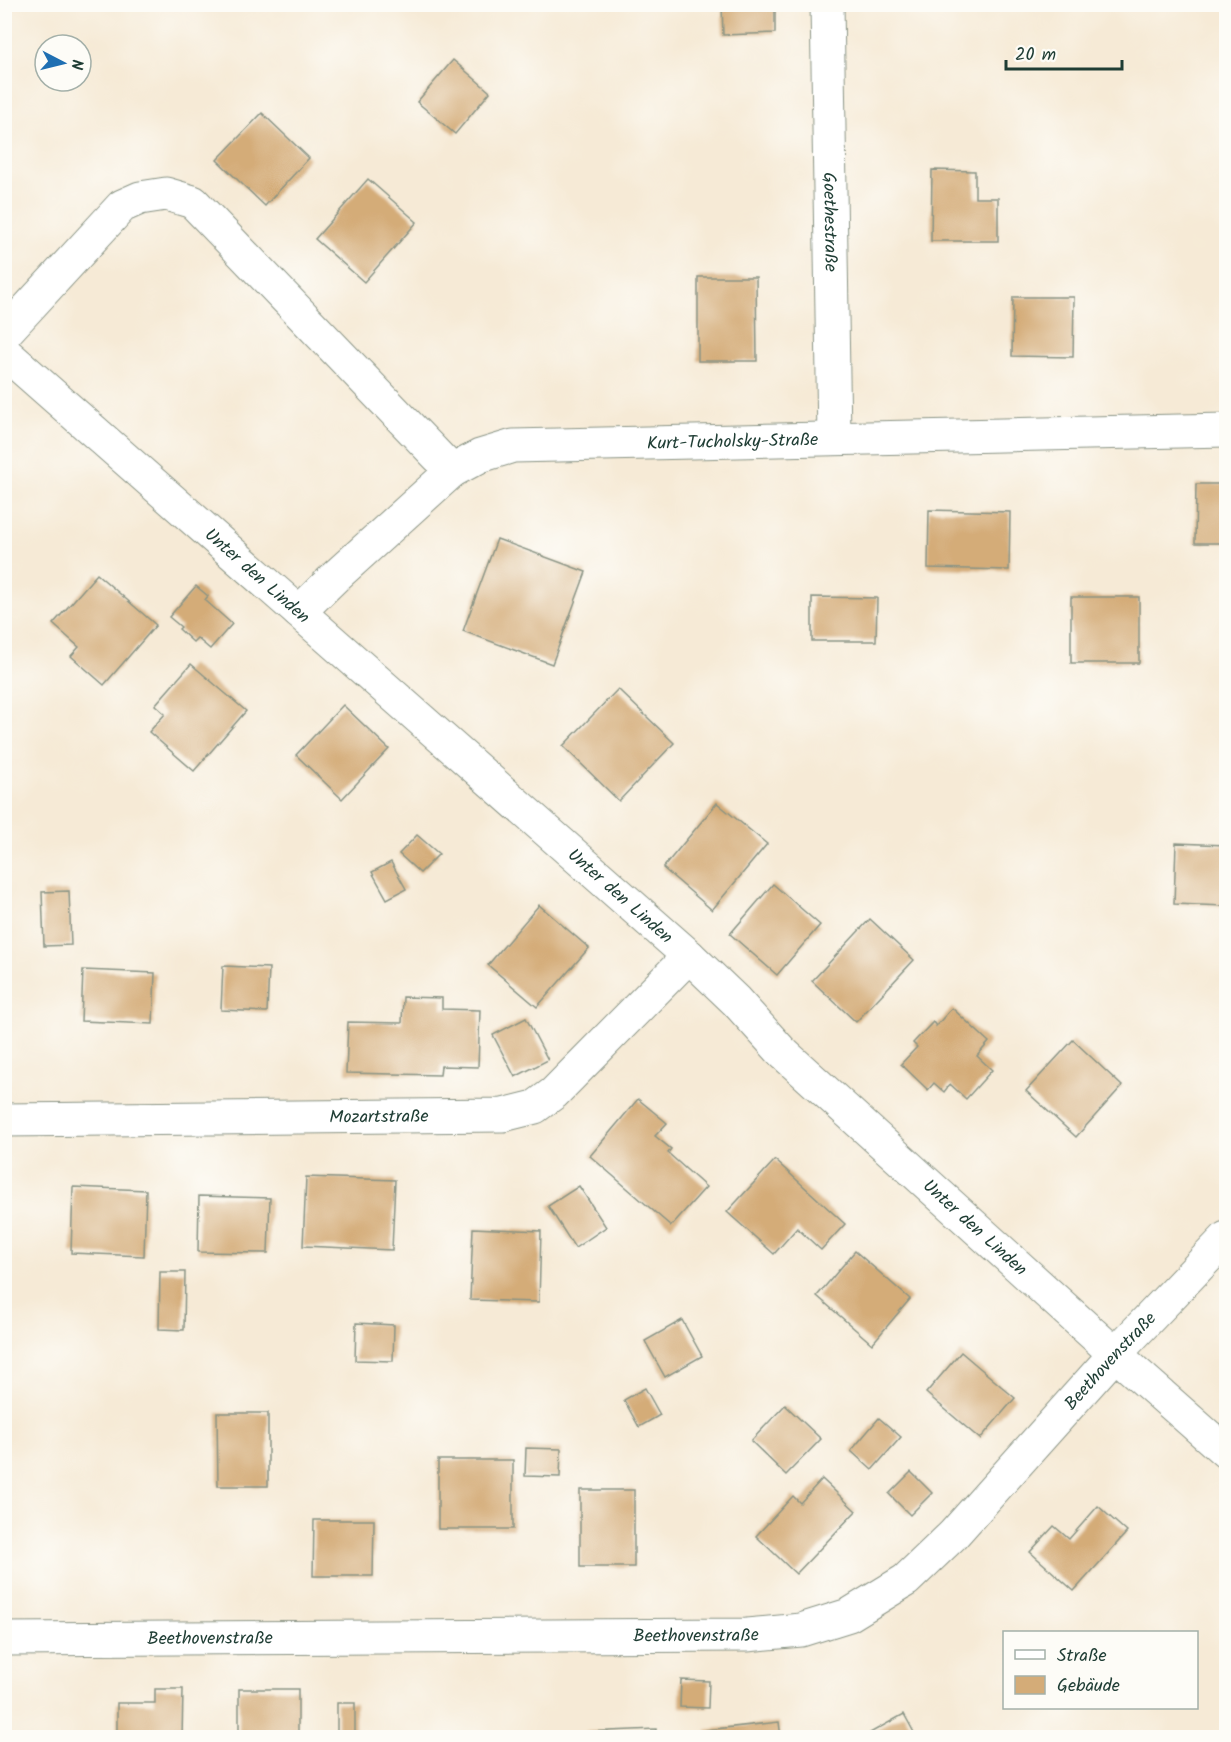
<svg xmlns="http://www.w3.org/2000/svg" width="1231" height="1742" font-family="Kalam,sans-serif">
	<rect width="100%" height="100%" fill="#fdfcf7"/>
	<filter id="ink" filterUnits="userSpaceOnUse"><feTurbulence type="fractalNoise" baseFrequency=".0167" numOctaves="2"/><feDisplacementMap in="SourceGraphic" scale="12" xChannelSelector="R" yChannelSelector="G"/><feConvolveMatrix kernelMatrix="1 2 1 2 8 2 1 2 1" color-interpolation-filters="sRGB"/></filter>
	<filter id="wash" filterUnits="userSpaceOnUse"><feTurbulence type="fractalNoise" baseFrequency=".008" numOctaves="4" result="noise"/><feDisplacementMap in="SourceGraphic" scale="24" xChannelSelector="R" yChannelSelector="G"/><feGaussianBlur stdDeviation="1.35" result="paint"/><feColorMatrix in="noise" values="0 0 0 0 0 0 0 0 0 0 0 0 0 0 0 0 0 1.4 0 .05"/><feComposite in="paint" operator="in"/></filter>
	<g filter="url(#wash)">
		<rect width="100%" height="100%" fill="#f6ead6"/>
		<g id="blocks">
			<g fill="#d4ac78">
				<path d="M 722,4 L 775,4 L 775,33 L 723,35 Z"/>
				<path d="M 453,60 L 490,92 L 455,134 L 417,102 Z"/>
				<path d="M 262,113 L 309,158 L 265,206 L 217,160 Z"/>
				<path d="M 932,170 L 975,171 L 975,198 L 998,198 L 998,241 L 931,241 Z"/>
				<path d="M 368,179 L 417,222 L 364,282 L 315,239 Z"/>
				<path d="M 698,277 L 756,277 L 757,361 L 698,361 Z"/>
				<path d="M 1013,297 L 1074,297 L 1073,357 L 1012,356 Z"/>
				<path d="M 1196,484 L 1226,484 L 1226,543 L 1195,543 Z"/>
				<path d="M 929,510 L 1010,512 L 1009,570 L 928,568 Z"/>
				<path d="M 497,539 L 586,572 L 552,664 L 463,631 Z"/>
				<path d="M 97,574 L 156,625 L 104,685 L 71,656 L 79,647 L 53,624 Z"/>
				<path d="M 196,586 L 208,596 L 205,600 L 232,624 L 210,649 L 197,638 L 193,642 L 179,629 L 181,627 L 169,617 Z"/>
				<path d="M 812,597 L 877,598 L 876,641 L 812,641 Z"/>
				<rect x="1071" y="597" width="68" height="66"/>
				<path d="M 191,664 L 246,711 L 194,771 L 149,732 L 165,714 L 155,705 Z"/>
				<path d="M 618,689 L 674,743 L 619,801 L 563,746 Z"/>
				<path d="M 343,705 L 389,749 L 342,799 L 296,755 Z"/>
				<path d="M 717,803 L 767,844 L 712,910 L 663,868 Z"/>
				<path d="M 417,835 L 439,854 L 420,873 L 399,854 Z"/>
				<path d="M 1176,843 L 1226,845 L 1226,906 L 1174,904 Z"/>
				<path d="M 391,862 L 406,889 L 387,899 L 372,872 Z"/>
				<path d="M 773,884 L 820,925 L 777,975 L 730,934 Z"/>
				<path d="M 69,891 L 71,945 L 44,946 L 42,892 Z"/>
				<path d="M 539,905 L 589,948 L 537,1007 L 488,965 Z"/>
				<path d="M 870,919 L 914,960 L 856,1022 L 812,981 Z"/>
				<path d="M 223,966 L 269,968 L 267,1012 L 221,1010 Z"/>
				<path d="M 83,970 L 155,973 L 153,1024 L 81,1021 Z"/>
				<path d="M 403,997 L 442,998 L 442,1009 L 480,1010 L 478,1067 L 441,1066 L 440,1075 L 346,1073 L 348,1022 L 402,1023 Z"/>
				<path d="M 952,1008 L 989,1042 L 977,1056 L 992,1070 L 966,1099 L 950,1084 L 944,1092 L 934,1083 L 928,1090 L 901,1064 L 917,1047 L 913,1043 L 933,1022 L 936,1026 Z"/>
				<path d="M 526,1018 L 548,1060 L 515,1077 L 493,1035 Z"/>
				<path d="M 1073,1040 L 1122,1086 L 1076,1137 L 1026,1091 Z"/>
				<path d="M 638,1099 L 667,1123 L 655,1136 L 671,1149 L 668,1153 L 706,1187 L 671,1226 L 590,1156 Z"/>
				<path d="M 775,1160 L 845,1224 L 821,1250 L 797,1228 L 774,1254 L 727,1212 Z"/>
				<path d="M 306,1177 L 395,1180 L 392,1250 L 303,1246 Z"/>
				<path d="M 579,1186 L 606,1227 L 575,1248 L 548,1206 Z"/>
				<path d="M 73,1187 L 146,1190 L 144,1256 L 71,1253 Z"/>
				<path d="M 199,1196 L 270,1198 L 268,1253 L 198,1252 Z"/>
				<path d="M 473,1228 L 541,1231 L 539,1302 L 470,1300 Z"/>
				<path d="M 855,1251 L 910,1299 L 872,1344 L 817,1296 Z"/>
				<path d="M 160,1272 L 185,1272 L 184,1330 L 159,1329 Z"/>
				<path d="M 682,1320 L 702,1356 L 665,1377 L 645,1341 Z"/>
				<path d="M 356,1323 L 394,1325 L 393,1361 L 355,1360 Z"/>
				<path d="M 961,1352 L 1015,1398 L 980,1439 L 926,1393 Z"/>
				<path d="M 645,1388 L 660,1415 L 639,1427 L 624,1400 Z"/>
				<path d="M 785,1405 L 821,1439 L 786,1475 L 751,1441 Z"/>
				<path d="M 217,1413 L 268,1413 L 268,1486 L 218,1486 Z"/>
				<path d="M 879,1418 L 901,1437 L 872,1470 L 851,1451 Z"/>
				<path d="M 526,1448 L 561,1449 L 560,1477 L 525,1476 Z"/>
				<rect x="438" y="1460" width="75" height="69"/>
				<path d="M 911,1472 L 932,1493 L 910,1515 L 889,1494 Z"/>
				<path d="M 822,1479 L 856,1511 L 796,1574 L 756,1536 L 793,1496 L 800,1503 Z"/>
				<rect x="580" y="1490" width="54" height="77"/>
				<path d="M 1098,1506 L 1127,1532 L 1074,1591 L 1030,1552 L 1054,1526 L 1069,1539 Z"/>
				<path d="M 314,1520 L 374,1520 L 373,1576 L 313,1576 Z"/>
				<path d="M 681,1680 L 709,1681 L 708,1708 L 680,1707 Z"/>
				<path d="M 155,1689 L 183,1689 L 182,1738 L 117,1738 L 117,1703 L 155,1703 Z"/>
				<rect x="239" y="1689" width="59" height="49"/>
				<rect x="337" y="1703" width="18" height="35"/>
				<path d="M 904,1714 L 917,1738 L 861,1738 Z"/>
				<path d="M 779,1722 L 781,1738 L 707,1738 L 706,1730 Z"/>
				<path d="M 656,1729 L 656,1738 L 585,1738 L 585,1732 Z"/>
			</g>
		</g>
	</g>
	<g filter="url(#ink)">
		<use href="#blocks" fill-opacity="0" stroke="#8a9485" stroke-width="1.5"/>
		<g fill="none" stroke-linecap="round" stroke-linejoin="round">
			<g stroke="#8a9485" stroke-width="35">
				<g id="minor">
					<path id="s1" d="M 827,4 L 834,438"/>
					<path d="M 4,334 L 122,206 L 140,198 L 166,194 L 193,202 L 452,471"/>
					<path id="s2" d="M 4,352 L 689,956 L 736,1001 L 782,1052 L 1115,1354 L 1226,1452"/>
					<path id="s3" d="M 299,612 L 336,576 L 452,471 L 480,456 L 513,446 L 1226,430"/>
					<path id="s4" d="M 4,1120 L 503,1115 L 535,1107 L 554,1093 L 689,956"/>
					<path id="s5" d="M 4,1639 L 747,1635 L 801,1630 L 849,1615 L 906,1580 L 953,1535 L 1115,1354 L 1226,1238"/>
				</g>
			</g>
			<use href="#minor" stroke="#fff" stroke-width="33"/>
		</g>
	</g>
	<g text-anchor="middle" stroke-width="4.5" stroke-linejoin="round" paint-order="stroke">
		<g font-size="18" fill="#1f3d34" stroke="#fdfcf7">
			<text dy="6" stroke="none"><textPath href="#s1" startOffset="218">Goethestraße</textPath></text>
			<text dy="6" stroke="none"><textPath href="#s3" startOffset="494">Kurt-Tucholsky-Straße</textPath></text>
			<text dy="6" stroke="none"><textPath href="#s2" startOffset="338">Unter den Linden</textPath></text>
			<text dy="6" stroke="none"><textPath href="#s2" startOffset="822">Unter den Linden</textPath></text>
			<text dy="6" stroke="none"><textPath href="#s4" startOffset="375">Mozartstraße</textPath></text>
			<text dy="6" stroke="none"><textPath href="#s2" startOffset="1308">Unter den Linden</textPath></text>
			<text dy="6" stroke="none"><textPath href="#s5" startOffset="1214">Beethovenstraße</textPath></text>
			<text dy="6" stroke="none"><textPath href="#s5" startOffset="692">Beethovenstraße</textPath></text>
			<text dy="6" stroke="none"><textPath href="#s5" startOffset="206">Beethovenstraße</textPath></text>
		</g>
	</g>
	<rect width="1231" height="1742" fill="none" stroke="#fdfcf7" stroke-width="24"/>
	<rect x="1003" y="1631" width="195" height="78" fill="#fdfcf7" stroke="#a4b0a9" stroke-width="1.5"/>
	<rect x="1015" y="1650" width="30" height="9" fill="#ffffff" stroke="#a4b0a9" stroke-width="1.5"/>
	<text x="1057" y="1661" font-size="18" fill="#1f3d34">Straße</text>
	<rect x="1015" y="1676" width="30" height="18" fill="#d4ac78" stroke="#a4b0a9" stroke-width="1.5"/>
	<text x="1057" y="1691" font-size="18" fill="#1f3d34">Gebäude</text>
	<g transform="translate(63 63) rotate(97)"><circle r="28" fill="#fdfcf7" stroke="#a4b0a9" stroke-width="1.5"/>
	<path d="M0-4.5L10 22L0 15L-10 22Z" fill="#1f6fb2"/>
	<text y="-9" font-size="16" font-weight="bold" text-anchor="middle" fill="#1f3d34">N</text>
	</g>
	<path d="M1006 60v9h116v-9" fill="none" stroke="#1f3d34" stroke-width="3"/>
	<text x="1015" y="60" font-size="18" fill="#1f3d34" stroke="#fdfcf7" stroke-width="4.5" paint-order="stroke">20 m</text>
</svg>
